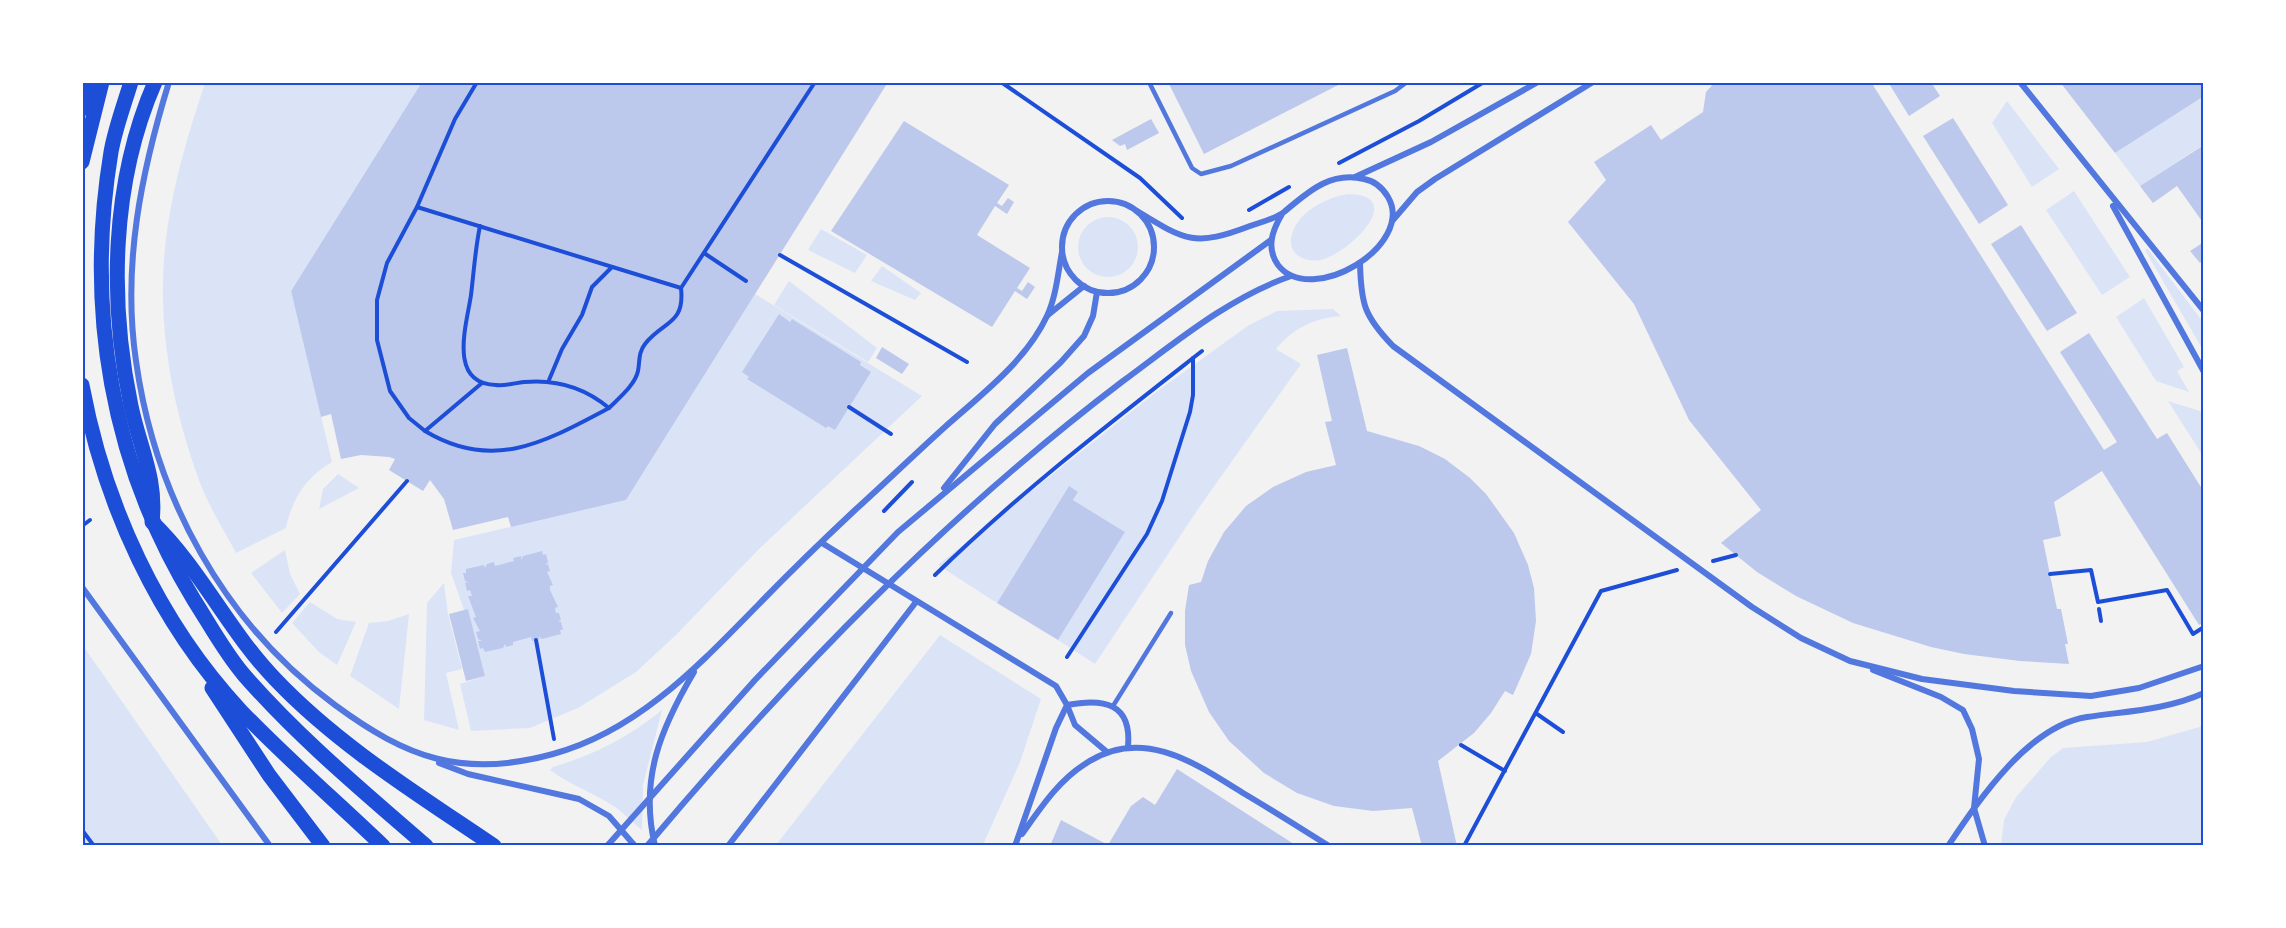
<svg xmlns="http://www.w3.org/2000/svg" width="2286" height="928" font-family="Figtree,sans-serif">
	<rect width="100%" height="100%" fill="#f2f2f2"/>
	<g fill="#dbe4f7">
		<path d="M 205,83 L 422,83 L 291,291 L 332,462 C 306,477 292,499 286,528 L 236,553 C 225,532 211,510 202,488 C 170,404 154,313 168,224 C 175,177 190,128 205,83 Z"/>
		<path d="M 2203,96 L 2203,145 L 2140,186 L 2115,153 Z"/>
		<path d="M 2007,101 L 2059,169 L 2032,187 L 1992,123 Z"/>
		<path d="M 2074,191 L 2130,277 L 2102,295 L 2046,210 Z"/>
		<path d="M 1348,194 C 1406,195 1354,249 1324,259 C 1305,265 1284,253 1293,231 C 1301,210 1328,197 1348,194 Z"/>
		<circle cx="1108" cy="247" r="30"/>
		<path d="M 821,229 L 867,255 L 855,273 L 808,250 Z"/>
		<path d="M 2147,248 L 2203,322 L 2203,350 L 2145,250 Z"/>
		<path d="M 882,266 L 921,293 L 915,300 L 871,281 Z"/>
		<path d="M 789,281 L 877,348 L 868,362 L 774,305 Z"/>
		<path d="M 755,294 L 922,396 L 758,550 L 676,635 L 636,672 L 578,708 L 530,728 L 471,731 L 460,684 L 485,676 L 468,610 L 464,610 L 451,573 L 454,540 L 626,500 Z"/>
		<path d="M 2144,298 L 2184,367 L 2177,371 L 2189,392 L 2156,381 L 2116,317 Z"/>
		<path d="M 1333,309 L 1341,316 C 1315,318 1293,328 1276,349 L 1301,364 L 1198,509 L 1095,664 L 1058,640 L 1125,532 L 1073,500 L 1077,492 L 1069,487 L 997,603 L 938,565 L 1156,392 L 1249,325 L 1277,311 Z"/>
		<path d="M 2168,401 L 2200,411 L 2203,416 L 2203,456 Z"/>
		<path d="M 338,474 L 359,488 L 319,509 L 323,489 Z"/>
		<path d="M 285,550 L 290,574 L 300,594 L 282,613 L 251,573 Z"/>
		<path d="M 444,583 L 448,614 L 462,669 L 446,673 L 459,730 L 424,720 L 427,603 Z"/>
		<path d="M 310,602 L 337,619 L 356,622 L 337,665 L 319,652 L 292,623 Z"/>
		<path d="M 409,614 L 399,709 L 350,676 L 369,623 L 388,621 Z"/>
		<path d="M 940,635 L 1041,699 L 1020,762 L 983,845 L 776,845 Z"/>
		<path d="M 82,645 L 86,650 L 222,845 L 83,845 Z"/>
		<path d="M 662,710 L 643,785 L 642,830 C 632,822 623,812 612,805 C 592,792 570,785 550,770 L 553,767 C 594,755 629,737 662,710 Z"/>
		<path d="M 2203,726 L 2203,845 L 2001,845 L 2004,820 L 2016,797 L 2051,757 L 2063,748 L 2147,742 Z"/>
	</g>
	<g fill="#bdc9ec">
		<path d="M 422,82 L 888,82 L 626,500 L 511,527 L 508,517 L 453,530 L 444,499 L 430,480 L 423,491 L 389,470 L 395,459 L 389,457 L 361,455 L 341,459 L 331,414 L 321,417 L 291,291 Z"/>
		<path d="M 1168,82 L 1344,82 L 1204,154 Z"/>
		<path d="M 1715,82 L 1871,82 L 2104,450 L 2117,442 L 2060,352 L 2089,333 L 2157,439 L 2167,433 L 2204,492 L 2204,622 L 2199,625 L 2102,471 L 2054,502 L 2061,536 L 2043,540 L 2057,609 L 2061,609 L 2068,644 L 2065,644 L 2069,664 L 2020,661 L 1964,654 L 1931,647 L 1853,623 L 1796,596 L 1757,572 L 1721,543 L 1761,510 L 1689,420 L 1634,304 L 1568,222 L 1606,180 L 1594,162 L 1651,125 L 1661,140 L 1703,112 L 1706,92 Z"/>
		<path d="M 1888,82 L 1931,82 L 1940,96 L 1909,116 Z"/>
		<path d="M 2060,82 L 2204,82 L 2204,96 L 2115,153 Z"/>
		<path d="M 1953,118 L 2008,205 L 1979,224 L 1923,136 Z"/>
		<path d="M 1151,119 L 1159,133 L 1127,150 L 1125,144 L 1120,146 L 1112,140 Z"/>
		<path d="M 904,121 L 1009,185 L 997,203 L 1002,206 L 1008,198 L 1014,202 L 1007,214 L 995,206 L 977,235 L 1030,268 L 1017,288 L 1022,291 L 1028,282 L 1035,287 L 1027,299 L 1015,291 L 992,327 L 831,231 Z"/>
		<path d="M 2204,145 L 2204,224 L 2177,186 L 2153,203 L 2140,186 Z"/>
		<path d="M 2021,225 L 2077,313 L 2047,331 L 1991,244 Z"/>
		<path d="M 2204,242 L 2204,260 L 2200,263 L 2190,251 Z"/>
		<path d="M 779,314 L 790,322 L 792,319 L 861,362 L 860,365 L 871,372 L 835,430 L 828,426 L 826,428 L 747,379 L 749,377 L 742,372 Z"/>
		<path d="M 882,347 L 909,364 L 902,374 L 876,358 Z"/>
		<path d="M 1347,348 L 1367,431 L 1419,446 L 1445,459 L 1470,478 L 1486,494 L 1514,533 L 1528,565 L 1534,588 L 1536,621 L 1531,654 L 1513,695 L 1505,691 L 1491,713 L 1474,733 L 1438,761 L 1457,846 L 1422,846 L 1412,808 L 1373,811 L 1334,806 L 1297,793 L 1264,773 L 1229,741 L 1209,712 L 1191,671 L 1185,645 L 1185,611 L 1189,585 L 1201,582 L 1208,561 L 1224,532 L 1246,506 L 1273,487 L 1306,472 L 1336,465 L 1325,422 L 1332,421 L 1317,355 Z"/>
		<path d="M 1069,486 L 1078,492 L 1073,500 L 1125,532 L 1058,640 L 997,603 Z"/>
		<path d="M 542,551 L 543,555 L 546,554 L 548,562 L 545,565 L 548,564 L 550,571 L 547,572 L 553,585 L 550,586 L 550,590 L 558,607 L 555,608 L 556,613 L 559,613 L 561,620 L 558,621 L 561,622 L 563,630 L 560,630 L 561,634 L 542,639 L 539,636 L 540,639 L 532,641 L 531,637 L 513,642 L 513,645 L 506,647 L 505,644 L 503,648 L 485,652 L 483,648 L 480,649 L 478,641 L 482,641 L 478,639 L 476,632 L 480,631 L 473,618 L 476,617 L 468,596 L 472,596 L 470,590 L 467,591 L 465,583 L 468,582 L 465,581 L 463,573 L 466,573 L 466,569 L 484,565 L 485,568 L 487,564 L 494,562 L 495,566 L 514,561 L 513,558 L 521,556 L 521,560 L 523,556 Z"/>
		<path d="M 468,609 L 485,676 L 466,681 L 449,614 Z"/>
		<path d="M 1177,769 L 1297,846 L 1050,846 L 1061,820 L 1108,845 L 1131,806 L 1143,797 L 1155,805 Z"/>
	</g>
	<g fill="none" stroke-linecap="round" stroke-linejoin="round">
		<g stroke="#1d4ed8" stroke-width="4">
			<path d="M 477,82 L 455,119 L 417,207 L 681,288 L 815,82"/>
			<path d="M 1001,82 L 1140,178 L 1182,218"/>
			<path d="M 1339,163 L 1419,121 L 1484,82"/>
			<path d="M 417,207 L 387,263 L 377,300 L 377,340 L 390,391 L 409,418 L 425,431 L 482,383"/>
			<path d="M 1249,210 L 1289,187"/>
			<path d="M 480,226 C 475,250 474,271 471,295 C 467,323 447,384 496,385 C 505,386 515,383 524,382 C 556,379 584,387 609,408 C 619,398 635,385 638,371 C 640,361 638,353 645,344 C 663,321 685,325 681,288"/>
			<path d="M 704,253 L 746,281"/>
			<path d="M 780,255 L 967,362"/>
			<path d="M 549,380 L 562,349 L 582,315 L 592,287 L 612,267"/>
			<path d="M 849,407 L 891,434"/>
			<path d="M 425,431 C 493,472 545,442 609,408"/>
			<path d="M 884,511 L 912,482"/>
			<path d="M 82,526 L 90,520"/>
			<path d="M 1713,561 L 1736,555"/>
			<path d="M 2050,574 L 2091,570 L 2098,602 L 2167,590 L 2193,634 L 2204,627"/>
			<path d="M 935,575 C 1019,493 1110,423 1202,351"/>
			<path d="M 2099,609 L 2101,621"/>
			<path d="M 276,632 L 407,481"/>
			<path d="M 536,640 L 554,739"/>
			<path d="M 1067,657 L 1147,534 L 1162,501 L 1190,412 L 1193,395 L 1193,358"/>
			<path d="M 1537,714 L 1563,732"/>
			<path d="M 1461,745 L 1505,771"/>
			<path d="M 82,830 L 94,846"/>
			<path d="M 1464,846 L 1601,591 L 1677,570"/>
		</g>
		<g stroke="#5277de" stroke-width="4.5">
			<path d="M 1149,82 L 1192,168 L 1201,174 L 1231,166 L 1395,91 L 1407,82"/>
			<path d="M 1113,706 L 1171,613"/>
		</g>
		<g stroke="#5277de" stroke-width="6">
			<path d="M 169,82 C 141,173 122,266 136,361 C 155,497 224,624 335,705 C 407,758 463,779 553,754 C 638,731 699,665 759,604 C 790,572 822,541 854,511 C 885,483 915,454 946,426 C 982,394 1026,361 1047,316 C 1056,297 1058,273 1062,252"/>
			<path d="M 2020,82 L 2204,311"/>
			<path d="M 1355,177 L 1431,142 L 1538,82"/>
			<circle cx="1108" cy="247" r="46"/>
			<path d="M 2113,206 L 2204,372"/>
			<path d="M 1137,211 C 1186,241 1195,247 1250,226 C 1261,222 1275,219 1284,212 C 1308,192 1330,171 1364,179 C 1375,181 1382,187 1388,197 C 1416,245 1311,308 1278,265 C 1266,248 1272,231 1282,214"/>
			<path d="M 1393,220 L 1417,192 L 1435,179 L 1593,82"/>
			<path d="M 1360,263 C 1361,304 1364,316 1393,346 L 1752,607 L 1801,638 L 1850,661 L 1922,679 L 2014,691 L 2091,696 L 2139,688 L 2204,666"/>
			<path d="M 1048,315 L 1084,286"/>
			<path d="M 944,488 L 995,424 L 1061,362 L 1084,336 L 1093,316 L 1097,292"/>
			<path d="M 822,543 L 1056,686 L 1067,705 L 1056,728 L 1015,846"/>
			<path d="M 82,587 L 270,846"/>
			<path d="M 1873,670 L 1941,697 L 1963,710 L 1972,729 L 1979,759 L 1974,808 L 1985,846"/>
			<path d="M 1107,752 L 1075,725 L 1067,705 C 1104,698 1132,703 1128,747"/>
			<path d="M 439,763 L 468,774 L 579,799 L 609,816 L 635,846"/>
			<path d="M 1022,834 C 1040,809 1058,781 1085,764 C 1141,726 1194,762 1243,793 C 1272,810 1300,828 1329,846"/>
			<path d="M 607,846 L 755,680 L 898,532 L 1088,373 L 1271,240"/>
			<path d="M 647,846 C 791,675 945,516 1123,381 C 1176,342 1228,298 1291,276"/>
			<path d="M 655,846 C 639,779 661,728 694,672"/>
			<path d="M 728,846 L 916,602"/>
			<path d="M 1948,846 C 1979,800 2028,726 2087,717 C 2127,711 2166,710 2204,693"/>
		</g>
		<g stroke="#1d4ed8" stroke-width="15">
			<path d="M 131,82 C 124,105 115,129 111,152 C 85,309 111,464 194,600 C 210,625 225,653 244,675 C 299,738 363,791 426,846"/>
			<path d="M 155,82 C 111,183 109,301 131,406 C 140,449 157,478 152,522 C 201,569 229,632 276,680 C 339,746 419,795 494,846"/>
			<path d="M 82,109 L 87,82"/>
			<path d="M 82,162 L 102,82"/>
			<path d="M 82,385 C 104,504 158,622 241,711 C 286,758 336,801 383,846"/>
			<path d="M 212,688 L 269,775 L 323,846"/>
		</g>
	</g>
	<rect width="2286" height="928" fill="none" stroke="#ffffff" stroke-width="168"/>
	<rect x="84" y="84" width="2118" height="760" fill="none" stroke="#1d4ed8" stroke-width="2"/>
</svg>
